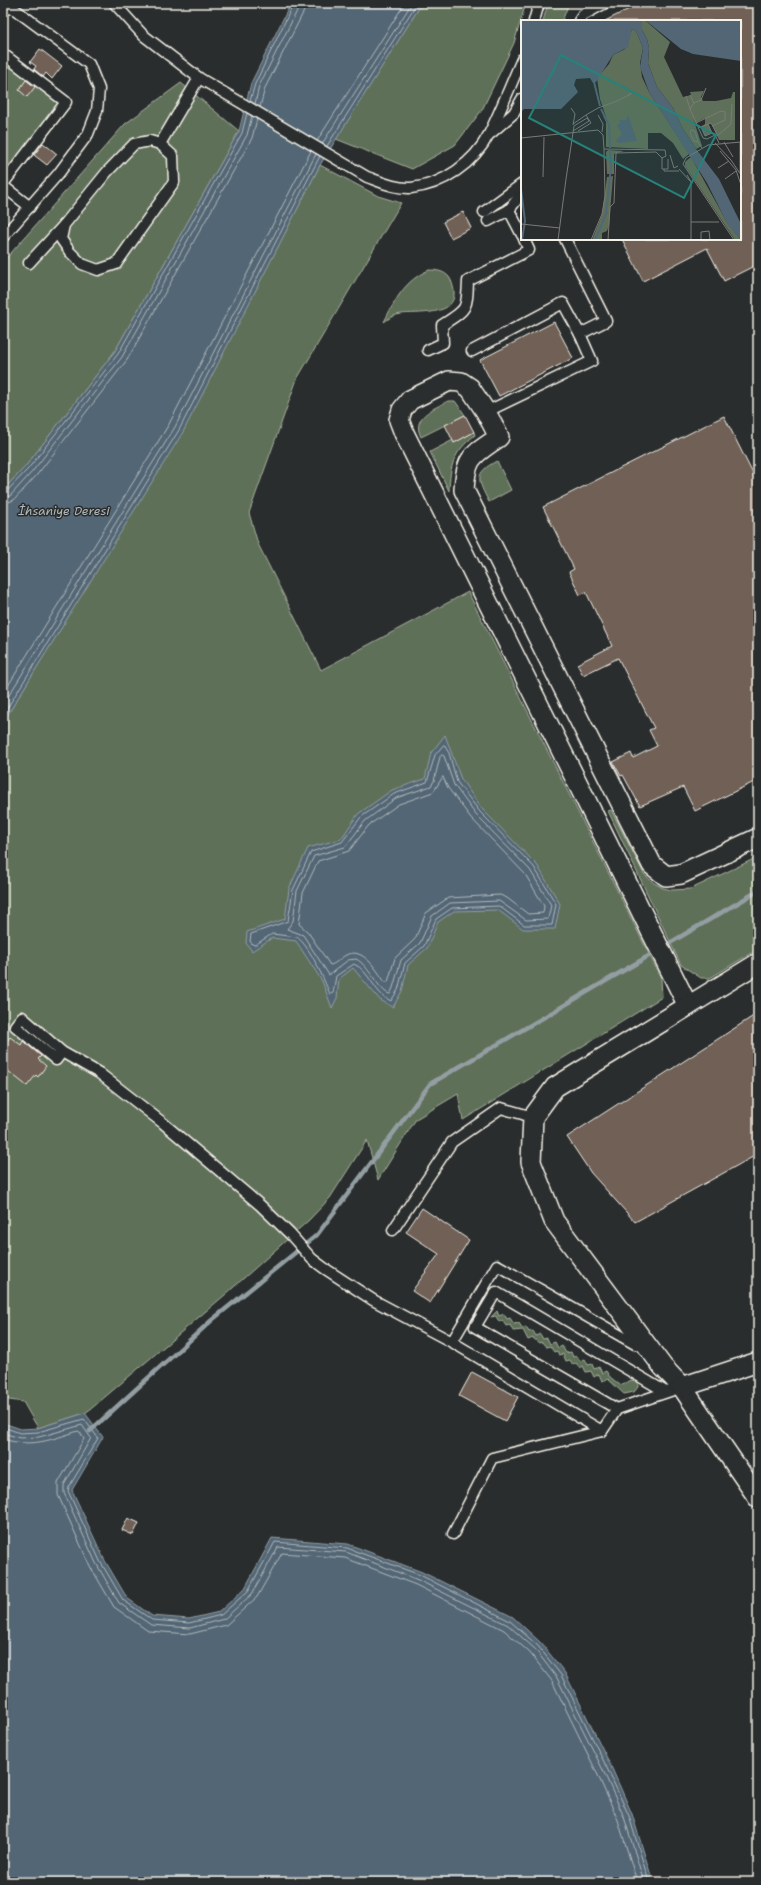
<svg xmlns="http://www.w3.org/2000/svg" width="761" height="1885" font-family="'Shantell Sans',sans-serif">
	<rect width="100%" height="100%" fill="#2a2d2e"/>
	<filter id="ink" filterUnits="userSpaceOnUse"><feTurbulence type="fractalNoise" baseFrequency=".025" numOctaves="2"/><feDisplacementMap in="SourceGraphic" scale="8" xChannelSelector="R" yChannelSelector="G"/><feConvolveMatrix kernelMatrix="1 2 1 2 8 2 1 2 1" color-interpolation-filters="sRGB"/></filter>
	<g filter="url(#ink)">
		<g fill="#5e7059" stroke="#a9b0a0">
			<path d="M 422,3 L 526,3 L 514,43 L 482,110 L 455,145 L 412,169 L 336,139 Z"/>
			<path d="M 548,3 L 569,3 L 562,21 L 543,21 Z"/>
			<path d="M 3,54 L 66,102 L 3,184 Z"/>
			<path d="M 181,83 L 239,131 L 115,351 L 25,467 L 3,490 L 3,262 L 125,124 Z"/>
			<path d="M 320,165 L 378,196 L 401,203 L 297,379 L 249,513 L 258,544 L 321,670 L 468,592 L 661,978 L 662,997 L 463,1120 L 458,1094 L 416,1119 L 378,1180 L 367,1140 L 330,1198 L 309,1220 L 226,1294 L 92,1408 L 85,1413 L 38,1428 L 23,1402 L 3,1399 L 3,722 L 182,432 Z"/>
			<path d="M 429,270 C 436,270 444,271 449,277 C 452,281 453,286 454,291 C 457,317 416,312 401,314 C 394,315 389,318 384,322 C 395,300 405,280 429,270 Z"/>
			<path d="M 448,401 L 455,401 L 465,415 L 421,437 C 411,417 433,409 448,401 Z"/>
			<path d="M 474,432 L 475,435 C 454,452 450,464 449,491 L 430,452 L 453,440 L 454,443 Z"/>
			<path d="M 497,461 L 511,490 L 489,502 C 478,481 473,473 497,461 Z"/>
			<path d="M 611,810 L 644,874 L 654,883 L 663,888 L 672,890 L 691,889 L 758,857 L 758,949 L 710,978 L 701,978 L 681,965 L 608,811 Z"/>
			<path d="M 497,1311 L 499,1316 L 504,1314 L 507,1319 L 510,1318 L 514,1324 L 519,1323 L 522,1328 L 526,1327 L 529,1332 L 533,1331 L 536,1336 L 540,1334 L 543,1339 L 547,1338 L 550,1344 L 555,1342 L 558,1348 L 562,1346 L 566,1353 L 571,1352 L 573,1357 L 577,1356 L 580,1361 L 585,1359 L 588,1365 L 592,1364 L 594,1369 L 599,1367 L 602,1373 L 606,1371 L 610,1377 L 620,1385 L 632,1380 L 638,1382 L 638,1387 L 634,1392 L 624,1394 L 608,1379 L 602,1381 L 599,1374 L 594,1377 L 591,1371 L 586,1372 L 583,1366 L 580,1368 L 576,1363 L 573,1365 L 570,1360 L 566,1361 L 563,1354 L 559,1355 L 557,1351 L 554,1352 L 550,1346 L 546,1347 L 542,1342 L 539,1343 L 533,1338 L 528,1340 L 523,1330 L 513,1331 L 510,1325 L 506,1326 L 502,1320 L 499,1322 L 496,1316 L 491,1317 Z"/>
		</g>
		<g fill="#526675" stroke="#939ea3">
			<path d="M 291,3 L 422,3 L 320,165 L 183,432 L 3,722 L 3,490 L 25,467 L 115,351 L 239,131 L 251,83 Z"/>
			<path d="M 445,735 L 461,779 L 482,809 L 537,865 L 560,904 L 555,929 L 523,929 L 498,910 L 454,911 L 438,922 L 427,948 L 408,965 L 402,991 L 393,1007 L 380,1000 L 353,968 L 339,979 L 337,998 L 332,1008 L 322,981 L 296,941 L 272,938 L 252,951 L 246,943 L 247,932 L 285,919 L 289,889 L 308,848 L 341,839 L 358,814 L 392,790 L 425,779 L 431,753 Z"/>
			<path d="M 85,1413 L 94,1425 L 91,1430 L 95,1427 L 103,1437 L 72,1490 L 104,1559 L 127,1598 L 152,1616 L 189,1619 L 219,1612 L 245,1588 L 272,1538 L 348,1544 L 422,1572 L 513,1617 L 541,1643 L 565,1673 L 610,1764 L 632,1814 L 653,1882 L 3,1882 L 3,1423 L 21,1429 L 38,1428 Z"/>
		</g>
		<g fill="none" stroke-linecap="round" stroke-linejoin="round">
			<g stroke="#b3b9ba" stroke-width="1">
				<path d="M 250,101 L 255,84 L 294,3"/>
				<path d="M 255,104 L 259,86 L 298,9 L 299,3"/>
				<path d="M 260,107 L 265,88 L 304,11 L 305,3"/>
				<path d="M 317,141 L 405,3"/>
				<path d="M 322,144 L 412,3"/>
				<path d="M 327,146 L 417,3"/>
				<path d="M 3,493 L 7,491 L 28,469 L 118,354 L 242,133 L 247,113"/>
				<path d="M 3,498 L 10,496 L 32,472 L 122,357 L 247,135 L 252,116"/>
				<path d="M 3,504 L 14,500 L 36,476 L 127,360 L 252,138 L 257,119"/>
				<path d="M 3,694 L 169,424 L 311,151"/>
				<path d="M 3,705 L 175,427 L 316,154"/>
				<path d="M 3,715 L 179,430 L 320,156"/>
				<path d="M 444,745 L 449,753 L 457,782 L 480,812 L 534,867 L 556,904 L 552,925 L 524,925 L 499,906 L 452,908 L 436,919 L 424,946 L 405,963 L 398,990 L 391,1001 C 374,994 370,971 354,964 L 336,976 L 333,993 L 330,994 C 323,978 311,948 297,937 L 272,934 L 255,945 L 252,944 L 250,941 L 251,934 L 288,921 L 293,890 L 311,852 L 342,842 L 361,817 L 394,794 L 427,782 L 435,755 Z"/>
				<path d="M 442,755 L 444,756 L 454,785 L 476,815 L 530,870 L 551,905 L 548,919 L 526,920 L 499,901 L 450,903 L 432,916 L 420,943 L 401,960 L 393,988 L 390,994 C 379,992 369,965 356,959 L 348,960 L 329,975 L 303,935 L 287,929 L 293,921 L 297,891 L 314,856 L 345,847 L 365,821 L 396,798 L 431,786 L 434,781 L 440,757 Z"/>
				<path d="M 443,777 L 448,788 L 471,818 L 525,874 L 544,906 L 543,913 L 528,914 L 507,898 L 500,895 L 448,898 L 426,913 L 415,939 L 395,958 L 388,982 L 385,982 C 377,971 363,946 346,955 C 340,958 336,964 330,965 L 308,932 L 299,924 L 303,893 L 318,861 L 349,851 L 369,825 L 399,804 L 433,792 Z"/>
				<path d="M 3,1427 L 20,1433 L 38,1432 L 84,1419 L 98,1438 L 69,1487 L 68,1491 L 100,1561 L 123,1600 L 152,1620 L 189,1623 L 221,1615 L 248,1591 L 275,1542 L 347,1548 L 420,1575 L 510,1621 L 538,1646 L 561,1675 L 606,1766 L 629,1816 L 649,1882"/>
				<path d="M 3,1433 L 20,1438 L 39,1437 L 82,1425 L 91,1438 L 64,1485 L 64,1493 L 96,1563 L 119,1603 L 151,1625 L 190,1628 L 224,1619 L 252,1594 L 278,1547 L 346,1552 L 418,1580 L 508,1625 L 535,1649 L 557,1678 L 602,1768 L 624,1817 L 644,1882"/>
				<path d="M 3,1439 C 32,1448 50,1440 78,1431 L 80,1432 L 84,1439 L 58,1483 L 58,1495 L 90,1566 L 114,1607 L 148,1631 L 190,1634 L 226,1625 L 257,1597 L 282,1553 L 345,1558 L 416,1585 L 504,1630 L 530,1653 L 552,1681 L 596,1771 L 618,1820 L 637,1882"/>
			</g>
			<g stroke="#939ea3" stroke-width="4.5">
				<path d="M 663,947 L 758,891"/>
				<path d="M 90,1431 L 212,1320 L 317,1235 L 430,1084 L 657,951"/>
			</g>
		</g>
		<g fill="#6f6056" stroke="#f4f1e8">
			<path d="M 641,3 L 758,3 L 758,264 L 724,281 L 707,248 L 643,281 L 622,239 L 740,239 L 740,21 L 605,21 Z"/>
			<path d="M 40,49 L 62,66 L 52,79 L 46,73 L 43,77 L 34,69 L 36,66 L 30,62 Z"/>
			<path d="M 26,80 L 35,87 L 27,97 L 19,90 Z"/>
			<path d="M 43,143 L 57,154 L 47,165 L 34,155 Z"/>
			<path d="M 463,212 L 471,228 L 451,238 L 443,222 Z"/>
			<path d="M 554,322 L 573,358 L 499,396 L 480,360 Z"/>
			<path d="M 465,415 L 474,432 L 454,443 L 445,425 Z"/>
			<path d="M 724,416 L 758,484 L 758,780 L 695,811 L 683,787 L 640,806 L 623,775 L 621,776 L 613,762 L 631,753 L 633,758 L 657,746 L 649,730 L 654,728 L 618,658 L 583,675 L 577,664 L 612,646 L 586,592 L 580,595 L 569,572 L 574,569 L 543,507 Z"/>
			<path d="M 758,1013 L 758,1154 L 635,1222 L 591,1173 L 567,1137 Z"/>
			<path d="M 10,1037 L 21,1045 L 23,1041 L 41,1056 L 38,1059 L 46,1066 L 38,1077 L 36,1075 L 27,1086 L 3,1067 L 3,1046 Z"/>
			<path d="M 422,1208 L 469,1240 L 430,1303 L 412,1291 L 439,1254 L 406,1232 Z"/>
			<path d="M 472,1372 L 518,1397 L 505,1421 L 459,1396 Z"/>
			<path d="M 128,1518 L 139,1523 L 133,1535 L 122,1530 Z"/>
		</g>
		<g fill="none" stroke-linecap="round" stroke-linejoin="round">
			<g stroke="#f4f1e8" stroke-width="13">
				<g id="service">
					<path d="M 114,3 L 143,35 L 199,78 L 367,177 C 381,182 396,189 411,188 C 443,185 474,163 489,134 C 501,110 511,84 522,59"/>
					<path d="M 3,9 L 13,8"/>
					<path d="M 534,21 L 539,3"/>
					<path d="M 579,21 L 583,15 L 605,3"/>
					<path d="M 3,54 L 66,102 L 3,184"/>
					<path d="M 491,133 L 514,113 L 522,99"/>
					<path d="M 160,144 L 150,141 L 134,144 L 107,172 L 64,225 L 61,239 L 70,252 L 82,264 L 98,270 L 116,264 L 174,182 L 173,156 L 160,144 L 199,78"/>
					<path d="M 3,186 L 30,207"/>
					<path d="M 509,210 L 522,193"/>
					<path d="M 484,212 L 522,184"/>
					<path d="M 488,221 L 509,210 L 522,235"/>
					<path d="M 3,237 L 59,173 L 88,134 L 97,111 L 99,89 L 89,64 L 13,8 L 12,3"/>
					<path d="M 29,263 L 64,225"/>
					<path d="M 428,350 L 443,343 L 442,325 C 467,309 467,310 468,281 L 529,250 L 524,239"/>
					<path d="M 472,351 L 563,303 L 580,334 L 606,321 L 565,239"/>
					<path d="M 486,412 L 592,361 L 580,334"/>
					<path d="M 62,1052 L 56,1060 L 15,1026 L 22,1017 L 62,1052 L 99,1073 L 163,1123 L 260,1205 L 290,1234 L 312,1259 L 324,1268 L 373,1300 L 452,1342"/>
					<path d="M 393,1230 L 452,1142 L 501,1108 L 533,1117"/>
					<path d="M 666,1392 L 496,1292 L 475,1327 L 617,1409 L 682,1387"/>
					<path d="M 602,1431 L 452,1342 L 497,1265 L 635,1344 L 646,1344"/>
					<path d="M 453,1534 L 492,1458 L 602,1431 L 617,1409"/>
				</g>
			</g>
			<g stroke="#f4f1e8" stroke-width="22">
				<g id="minor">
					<path d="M 758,838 L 681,874 L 666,876 L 652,865 L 464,490 C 466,456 472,456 499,437 L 486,412 L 470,388 L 461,382 L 449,381 L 410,400 L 402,410 L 399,420 L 404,433 L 688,1006 L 758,963"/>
					<path d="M 688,1006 L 555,1087 L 533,1117 L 531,1162 L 554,1221 L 663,1367 L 682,1387 L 758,1498"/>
					<path d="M 682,1387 L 758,1362"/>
				</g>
			</g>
			<use href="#service" stroke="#2a2d2e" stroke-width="10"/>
			<use href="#minor" stroke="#2a2d2e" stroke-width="19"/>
		</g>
	</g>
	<g text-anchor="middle" stroke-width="3" stroke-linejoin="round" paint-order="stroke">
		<g font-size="12" font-style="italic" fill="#b3b9ba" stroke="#2a2d2e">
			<text x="64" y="515">İhsaniye Deresi</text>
		</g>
	</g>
	<g transform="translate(521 20)">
		<rect width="220" height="220" fill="#2a2d2e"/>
		<path d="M 121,0 L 125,1 L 149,22 L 143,37 L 162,77 L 170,75 L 169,72 L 183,71 L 180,77 L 182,81 L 195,81 L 210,78 L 212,72 L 214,72 L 214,120 L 198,120 L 190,103 L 187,104 L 191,113 L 184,116 L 180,107 L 184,104 L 184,98 L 174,103 L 172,98 L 181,126 L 175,129 L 162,109 L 152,88 L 136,67 L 127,43 L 128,28 L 126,19 L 121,10 ZM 111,9 L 115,11 L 122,28 L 119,43 L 121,57 L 128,72 L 168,134 L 162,139 L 152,123 L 140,113 L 127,113 L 127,129 L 85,127 L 85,102 L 82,96 L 85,97 L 79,79 L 76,58 L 88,44 L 92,35 L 104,29 ZM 87,130 L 103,131 L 93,134 L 93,154 L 86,154 L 85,132 ZM 170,137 L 207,204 L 220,220 L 214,220 L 164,146 L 164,142 ZM 92,156 L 88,205 L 86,211 L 81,213 L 81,220 L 71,220 L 81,195 L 86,157 Z" fill="#5e7059"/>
		<path d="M 0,0 L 121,0 L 121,10 L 126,19 L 128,28 L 127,43 L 136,67 L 152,88 L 162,109 L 175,129 L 198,159 L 220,204 L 220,220 L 207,205 L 186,163 L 128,72 L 119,47 L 122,28 L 115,11 L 111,9 L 107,27 L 92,35 L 75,62 L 72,63 L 69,58 L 55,59 L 53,65 L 57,72 L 40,89 L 3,89 L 0,92 ZM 124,0 L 220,0 L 220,41 L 172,34 L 160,29 ZM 107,95 L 116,121 L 97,123 L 95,121 L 101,114 L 96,105 L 100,103 L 98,100 L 105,100 Z" fill="#526675"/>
		<path fill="none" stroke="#526675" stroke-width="2" d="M 0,23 L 47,0M 0,24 L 49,0M 0,25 L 51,0M 73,62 L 79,86M 80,89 L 88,105 L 89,128M 0,169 L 4,201 L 1,220M 74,220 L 85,194 L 90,147 L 89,131"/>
		<path fill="none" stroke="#7b7b78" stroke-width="1" d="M 169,75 L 173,83 L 180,80 L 185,68M 165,76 L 169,89 L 173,83M 50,88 L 54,94 L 52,105M 169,89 L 182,118 L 186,119 L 194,115 L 198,123M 65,95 L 77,88 L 96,81 L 110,74 L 110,73 L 106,76M 77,95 L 82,104 L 81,112M 175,103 L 200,91 L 204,92 L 204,100 L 191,106M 52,104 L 65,95 L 70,103 L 57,111M 180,107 L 184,116 L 191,113 L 187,104M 177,108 L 190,103 L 196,114M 196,116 L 210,104 L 211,84M 0,118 L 77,110 L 82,115 L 83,129M 177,122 L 174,111 L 170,110 L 169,113 L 173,121 L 177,122 L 181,128M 203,122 L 212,137M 219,122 L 219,152M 194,123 L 210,140 L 220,155M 199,131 L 215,150 L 220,165M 149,135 L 153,148 L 157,146M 147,139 L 147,149 L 143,149 L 143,151 L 158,151M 197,148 L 208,141M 158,149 L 169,161M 166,155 L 170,162 L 170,220M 22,157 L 23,117M 204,159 L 215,151M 170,202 L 198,202M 0,204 L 39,208M 37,220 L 45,159 L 53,106 L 66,98 L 68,101 L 52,111M 70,220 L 81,194 L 84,176 L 83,129 L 144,130 L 145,136 L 141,138M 87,220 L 89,187 L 93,183 L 95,133 L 135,132 L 141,138 L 141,149 L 143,149M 180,220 L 180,212 L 188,211 L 189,220M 213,220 L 162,144 L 165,138 L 187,125 L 220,122"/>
		<path fill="#26827a" fill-opacity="0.15" stroke="#26827a" stroke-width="2" d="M 40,35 L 195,115 L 163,178 L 8,98 Z"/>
		<rect width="220" height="220" fill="none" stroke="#f4f1e8" stroke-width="2"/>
	</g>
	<rect width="761" height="1885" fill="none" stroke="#2a2d2e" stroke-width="16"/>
	<rect x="8" y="8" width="745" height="1869" fill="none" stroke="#f4f1e8" stroke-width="1.5" filter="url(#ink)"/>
</svg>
